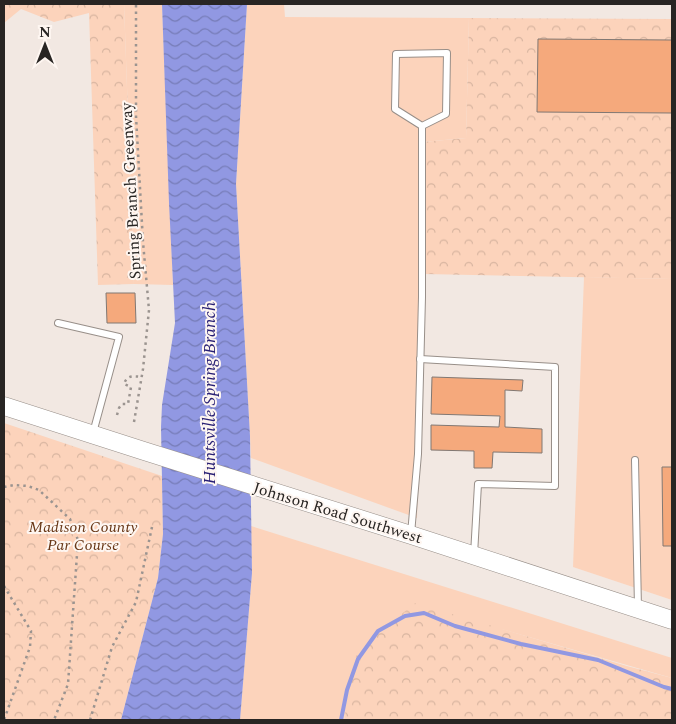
<svg xmlns="http://www.w3.org/2000/svg" width="676" height="724" font-family="Spectral,serif">
	<defs>
		<pattern id="forest-crowns" width="20" height="18" patternUnits="userSpaceOnUse" patternTransform="scale(1.25)"><rect width="20" height="18" fill="#fcd3bb"/><path d="M2 6a3 3 0 1 1 6 0M12 15a3 3 0 1 1 6 0" fill="none" stroke="#d8b5a0"/></pattern>
		<pattern id="water-waves" width="16" height="10" patternUnits="userSpaceOnUse" patternTransform="scale(1.25)"><rect width="16" height="10" fill="#9198e2"/><path d="M0 5q4-4 8 0t8 0" fill="none" stroke="#767cb7"/></pattern>
	</defs>
	<rect width="100%" height="100%" fill="#f2e8e2"/>
	<g fill="#fcd3bb">
		<path d="M 124,4 L 162,4 L 173,285 L 134,284 Z"/>
		<path d="M 247,4 L 284,4 L 285,17 L 469,18 L 466,138 L 423,142 L 424,274 L 417,518 L 251,458 L 250,436 L 236,184 Z"/>
		<path d="M 584,277 L 672,279 L 672,600 L 573,567 Z"/>
		<path d="M 251,526 L 672,658 L 672,678 L 501,629 L 345,715 L 344,720 L 240,720 L 252,573 Z"/>
	</g>
	<g fill="url(#forest-crowns)">
		<path d="M 4,4 L 124,4 L 134,284 L 98,285 L 89,13 L 54,22 L 21,9 L 4,23 Z"/>
		<path d="M 469,18 L 672,19 L 672,279 L 424,274 L 423,142 L 466,138 Z"/>
		<path d="M 4,423 L 162,476 L 163,534 L 158,578 L 121,720 L 4,720 Z"/>
		<path d="M 415,603 L 627,666 L 672,678 L 672,720 L 344,720 L 357,651 Z"/>
	</g>
	<path fill="url(#water-waves)" d="M 162,4 L 247,4 L 236,184 L 250,436 L 252,573 L 240,720 L 121,720 L 158,578 L 163,534 L 161,427 L 162,405 L 175,323 L 169,203 Z"/>
	<g fill="none" stroke-linecap="round" stroke-linejoin="round">
		<path stroke="#9198e2" stroke-width="4" d="M 341,720 L 347,690 L 358,659 L 378,631 L 405,616 L 424,613 L 455,626 L 521,644 L 598,660 L 664,687 L 672,689"/>
	</g>
	<g fill="#f5a97c" stroke="#817873">
		<path d="M 538,39 L 672,40 L 672,113 L 537,112 Z"/>
		<path d="M 106,293 L 135,293 L 136,323 L 107,323 Z"/>
		<path d="M 432,377 L 523,380 L 522,391 L 505,390 L 505,427 L 542,429 L 542,453 L 493,452 L 492,468 L 474,468 L 474,451 L 431,450 L 431,425 L 499,427 L 500,416 L 431,414 Z"/>
		<path d="M 662,467 L 672,467 L 672,546 L 663,546 Z"/>
	</g>
	<g fill="none" stroke-linecap="round" stroke-linejoin="round">
		<g stroke="#988f89" stroke-width="8">
			<g id="lane">
				<path d="M 447,53 L 446,114 L 422,126 L 395,109 L 396,54 Z"/>
				<path d="M 58,323 L 119,337 L 93,433"/>
				<path d="M 420,359 L 555,367 L 555,486 L 478,484 L 474,555"/>
				<path d="M 635,460 L 638,608"/>
				<path d="M 411,534 L 418,454 L 422,297 L 422,126"/>
			</g>
		</g>
		<g stroke="#988f89" stroke-width="19">
			<path id="secondary" d="M 4,406 L 144,451 L 411,535 L 672,620"/>
		</g>
		<g stroke="#9b9490" stroke-width="2.5" stroke-dasharray="2.5 4" stroke-linecap="butt">
			<path d="M 117,415 L 119,408 L 122,404 L 128,404 L 131,387 L 124,384 C 127,375 133,376 142,377"/>
			<path d="M 134,422 L 143,369 L 149,310 L 143,242 L 136,116 L 136,4"/>
			<path d="M 4,487 L 14,485 L 28,486 L 39,490 L 70,519 L 78,540 L 68,684 L 54,720"/>
			<path d="M 4,586 L 31,631 L 30,647 L 4,720"/>
			<path d="M 90,720 L 112,647 L 136,602 L 152,527"/>
		</g>
		<use href="#lane" stroke="#fff" stroke-width="6"/>
		<use href="#secondary" stroke="#fff" stroke-width="18"/>
	</g>
	<g text-anchor="middle" stroke-width="4" stroke-linejoin="round" paint-order="stroke">
		<g font-size="16" fill="#282523" stroke="#fef6f1">
			<text transform="translate(130 191) rotate(-93)" y="6">Spring Branch Greenway</text>
			<text transform="translate(338 512) rotate(17)" y="6">Johnson Road Southwest</text>
		</g>
		<g font-size="16" font-style="italic" fill="#683716" stroke="#fef6f1">
			<text x="83" y="532">Madison County<tspan x="83" dy="18">Par Course</tspan></text>
		</g>
		<g font-size="18" font-style="italic" fill="#271e73" stroke="#fef6f1">
			<text transform="translate(209 393) rotate(-90)" y="6">Huntsville Spring Branch</text>
		</g>
	</g>
	<rect width="676" height="724" fill="none" stroke="#282523" stroke-width="10"/>
	<g transform="translate(45 45)" stroke="#fef6f1" stroke-width="4" paint-order="stroke">
	<path d="M0-4L9 19L0 12L-9 19Z" fill="#282523"/>
	<text y="-8" font-size="14" font-weight="bold" text-anchor="middle" fill="#282523">N</text>
	</g>
</svg>
